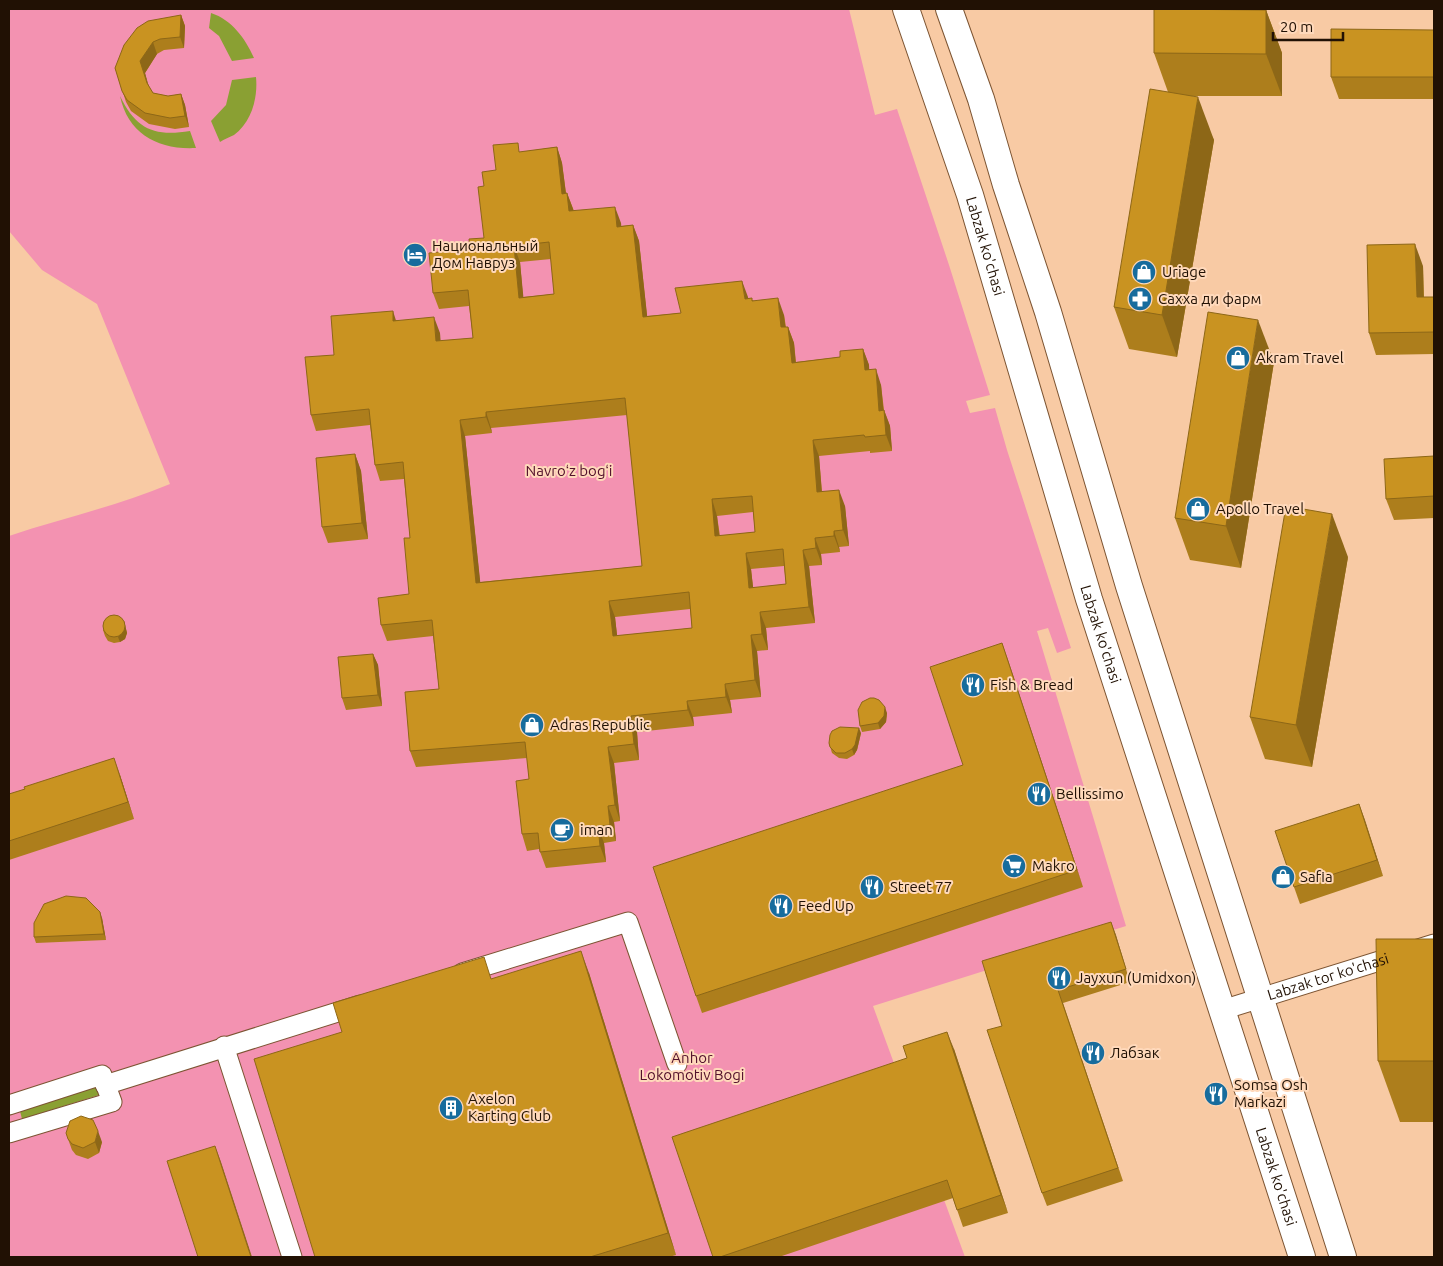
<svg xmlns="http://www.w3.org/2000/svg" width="1443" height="1266" font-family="Ubuntu,sans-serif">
	<rect width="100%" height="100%" fill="#f8caa4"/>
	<path fill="#f392b1" d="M 9,9 L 849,9 L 875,115 L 897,109 L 949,265 L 990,395 L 966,401 L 970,413 L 995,408 L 1007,450 L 1071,648 L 1057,653 L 1048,628 L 1037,631 L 1126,926 L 873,1006 L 965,1257 L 9,1257 L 9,536 C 62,518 118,506 170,484 L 97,304 L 42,270 L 9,231 Z"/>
	<g fill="#8aa033">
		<path d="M 211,13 C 232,20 245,38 254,58 L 232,61 L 219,36 L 209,28 Z"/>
		<path d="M 256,77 C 258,97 252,122 234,135 C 230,137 224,139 220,142 L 211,121 L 226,105 L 232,80 Z"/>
		<path d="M 120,96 C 136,129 154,137 190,131 L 196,148 C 158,150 128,134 120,96 Z"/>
		<path d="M 97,1087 L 99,1095 L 22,1119 L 20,1111 Z"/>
	</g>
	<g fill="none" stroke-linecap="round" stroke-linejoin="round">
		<g stroke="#7c5432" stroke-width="21">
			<g id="street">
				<path d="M 462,973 L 628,922 L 677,1064"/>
				<path id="s1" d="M 1222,1010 L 1434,944"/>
				<path d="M 224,1046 L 292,1257"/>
				<path d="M 105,1085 L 360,1005"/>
				<path d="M 9,1105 L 102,1075 L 112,1102 L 9,1133"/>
			</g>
		</g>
		<g stroke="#7c5432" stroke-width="28">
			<g id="secondary">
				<path id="s2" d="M 906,9 L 970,195 L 1089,599 L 1302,1257"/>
				<path d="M 949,9 L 981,99 L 1006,185 L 1048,312 L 1129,586 L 1343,1257"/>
			</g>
		</g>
		<use href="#street" stroke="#fff" stroke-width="19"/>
		<use href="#secondary" stroke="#fff" stroke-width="26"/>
	</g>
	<g fill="#ad7e1c" fill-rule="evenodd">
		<path d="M 1266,10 L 1282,53 L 1282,96 L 1191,96 L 1214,140 L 1177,357 L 1129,349 L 1114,307 L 1168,92 L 1154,53 Z"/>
		<path d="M 181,15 L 185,26 L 184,48 L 164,50 L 157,54 L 145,73 L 148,85 L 153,93 L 168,96 L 181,94 L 185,105 L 189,127 L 175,129 L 149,124 L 131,111 L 126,102 L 115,68 Z"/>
		<path d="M 1434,30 L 1434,99 L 1339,99 L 1331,77 Z"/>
		<path d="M 557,147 L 562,163 L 566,193 L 567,193 L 574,211 L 621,223 L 621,226 L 633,225 L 639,241 L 647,316 L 681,313 L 748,298 L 784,315 L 786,327 L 788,327 L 794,343 L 796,362 L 840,357 L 863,349 L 869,365 L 869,370 L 881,385 L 884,410 L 890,426 L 892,451 L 870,453 L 870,451 L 819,456 L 822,492 L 845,506 L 849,546 L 839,547 L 840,552 L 821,554 L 822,565 L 809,566 L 815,623 L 766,628 L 768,650 L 757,651 L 761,697 L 730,700 L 732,713 L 693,717 L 694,726 L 637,732 L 639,760 L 614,763 L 620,821 L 614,822 L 616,841 L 604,843 L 606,862 L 546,868 L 539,849 L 527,851 L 522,834 L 529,779 L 527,758 L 416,767 L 410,751 L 439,689 L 433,636 L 387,641 L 381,625 L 409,594 L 410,538 L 404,479 L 380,481 L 375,465 L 370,425 L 316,431 L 311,415 L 334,355 L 396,320 L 440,333 L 440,341 L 473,338 L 469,306 L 439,309 L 433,293 L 470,249 L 484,238 L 484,186 L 496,170 L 521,152 ZM 551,259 L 554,294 L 523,297 L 520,262 ZM 627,415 L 642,566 L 480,582 L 465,436 L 492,433 L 491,428 ZM 753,512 L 755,532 L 720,536 L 717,516 ZM 784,566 L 786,584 L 753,588 L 751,569 ZM 690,609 L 692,628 L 617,636 L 615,617 Z"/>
		<path d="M 1423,266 L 1424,297 L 1434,297 L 1434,354 L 1376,355 L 1369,333 Z"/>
		<path d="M 1274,362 L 1241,568 L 1190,560 L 1175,518 Z"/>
		<path d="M 355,454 L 361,471 L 368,539 L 328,543 L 322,527 Z"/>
		<path d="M 1434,456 L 1434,518 L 1394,520 L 1386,499 Z"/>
		<path d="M 1348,557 L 1312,767 L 1265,759 L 1250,717 Z"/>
		<path d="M 124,621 L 127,633 L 125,639 L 120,642 L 114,643 L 108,641 L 105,636 L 103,630 Z"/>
		<path d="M 1002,643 L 1083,887 L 702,1013 L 696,996 L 963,765 Z"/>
		<path d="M 373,654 L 378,665 L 382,706 L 346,710 L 342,698 Z"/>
		<path d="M 887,713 L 886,722 L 880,729 L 862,732 L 860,726 Z"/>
		<path d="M 861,733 L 857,750 L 854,755 L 847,759 L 839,758 L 832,753 L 829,743 Z"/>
		<path d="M 120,775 L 134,819 L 9,860 L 9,794 Z"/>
		<path d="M 1359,804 L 1383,876 L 1300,904 L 1294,887 Z"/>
		<path d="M 102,918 L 106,940 L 36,943 L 34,937 Z"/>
		<path d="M 1111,922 L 1130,982 L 1063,1003 L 1123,1181 L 1047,1206 L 1042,1193 L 1002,1026 Z"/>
		<path d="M 1434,939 L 1434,1122 L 1400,1122 L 1378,1061 Z"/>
		<path d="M 589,973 L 676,1255 L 669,1257 L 315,1257 L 342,1032 L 492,979 Z"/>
		<path d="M 954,1049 L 1008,1213 L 963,1227 L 953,1198 L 779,1257 L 713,1257 Z"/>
		<path d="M 68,1139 L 102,1142 L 99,1153 L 88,1159 L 76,1155 L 72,1150 Z"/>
	</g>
	<g fill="#8d6717">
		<path d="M 1266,10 L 1282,53 L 1282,96 L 1266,54 Z"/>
		<path d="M 181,15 L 185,26 L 184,48 L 180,37 Z"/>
		<path d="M 153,42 L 157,54 L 145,73 L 151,94 L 140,61 Z"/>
		<path d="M 181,94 L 185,105 L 189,127 L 185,116 Z"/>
		<path d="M 1198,97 L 1214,140 L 1177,357 L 1162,315 Z"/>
		<path d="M 557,147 L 562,163 L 568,210 L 562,194 Z"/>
		<path d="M 567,193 L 573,209 L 575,227 L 569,211 Z"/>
		<path d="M 615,207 L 621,223 L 623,243 L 617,227 Z"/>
		<path d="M 633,225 L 639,241 L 649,333 L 643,317 Z"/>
		<path d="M 1415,244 L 1423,266 L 1424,319 L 1417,297 Z"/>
		<path d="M 514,246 L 520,262 L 525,314 L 519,298 Z"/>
		<path d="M 742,281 L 748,297 L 750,315 L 745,299 Z"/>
		<path d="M 778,298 L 784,315 L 787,343 L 781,327 Z"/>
		<path d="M 393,311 L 398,327 L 393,321 Z"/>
		<path d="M 434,317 L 440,333 L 442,358 L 436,341 Z"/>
		<path d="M 1258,320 L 1274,362 L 1241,568 L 1226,526 Z"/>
		<path d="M 788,327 L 794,343 L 797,379 L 792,363 Z"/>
		<path d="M 863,349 L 869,365 L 870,386 L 865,370 Z"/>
		<path d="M 876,369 L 881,385 L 885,427 L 879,411 Z"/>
		<path d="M 884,410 L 890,426 L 892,451 L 886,435 Z"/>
		<path d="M 486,412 L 491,428 L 492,433 L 486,417 Z"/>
		<path d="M 460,420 L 465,436 L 482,599 L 476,583 Z"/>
		<path d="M 813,440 L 819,456 L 823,508 L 817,492 Z"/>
		<path d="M 355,454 L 361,471 L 368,539 L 362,523 Z"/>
		<path d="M 839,490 L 845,506 L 849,546 L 843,530 Z"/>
		<path d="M 712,499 L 717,516 L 721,552 L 715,536 Z"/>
		<path d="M 1332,514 L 1348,557 L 1312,767 L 1296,725 Z"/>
		<path d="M 834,531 L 839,547 L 840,552 L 834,536 Z"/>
		<path d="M 815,538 L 821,554 L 822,565 L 816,548 Z"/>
		<path d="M 803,550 L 809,566 L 815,623 L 809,607 Z"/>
		<path d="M 746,553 L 751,569 L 755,604 L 749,588 Z"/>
		<path d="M 609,601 L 615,617 L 619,652 L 613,636 Z"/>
		<path d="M 760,612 L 766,628 L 768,650 L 762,634 Z"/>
		<path d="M 124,621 L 127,633 L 125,639 L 120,642 L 118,637 Z"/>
		<path d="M 751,635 L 757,651 L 761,697 L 755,680 Z"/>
		<path d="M 1002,643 L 1008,660 L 1083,887 L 1077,870 Z"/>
		<path d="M 373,654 L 378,665 L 382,706 L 378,695 Z"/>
		<path d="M 725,684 L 730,700 L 732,713 L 726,697 Z"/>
		<path d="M 687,701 L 693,717 L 694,726 L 688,710 Z"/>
		<path d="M 885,707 L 887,713 L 886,722 L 880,729 L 878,723 Z"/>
		<path d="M 631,716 L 637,732 L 639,760 L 634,744 Z"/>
		<path d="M 859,728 L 861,733 L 857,750 L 854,755 L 852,749 Z"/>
		<path d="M 608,747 L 614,763 L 620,821 L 615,805 Z"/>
		<path d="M 114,758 L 120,775 L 134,819 L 128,802 Z"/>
		<path d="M 1359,804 L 1365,820 L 1383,876 L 1377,860 Z"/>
		<path d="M 608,806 L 614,822 L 616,841 L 610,825 Z"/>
		<path d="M 598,826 L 604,843 L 606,862 L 600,846 Z"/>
		<path d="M 100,912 L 102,918 L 106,940 L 104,934 Z"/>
		<path d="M 1111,922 L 1116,935 L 1130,982 L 1126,969 Z"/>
		<path d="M 581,951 L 589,973 L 676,1255 L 668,1233 Z"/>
		<path d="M 947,1032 L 954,1049 L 1008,1213 L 1001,1195 Z"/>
		<path d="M 98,1131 L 102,1142 L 99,1153 L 95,1142 Z"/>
		<path d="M 215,1146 L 221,1162 L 252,1257 L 251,1257 Z"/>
	</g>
	<g fill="#c99321" stroke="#8d6717" fill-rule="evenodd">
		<path d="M 1154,9 L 1266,10 L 1266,54 L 1154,53 Z"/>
		<path d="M 181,15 L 180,37 L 160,39 L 153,42 L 140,61 L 147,83 L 153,93 L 168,96 L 181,94 L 185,116 L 170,118 L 145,113 L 127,100 L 122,91 L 115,68 L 124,45 L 137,28 L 148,21 Z"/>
		<path d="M 1331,29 L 1434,30 L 1434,77 L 1331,77 Z"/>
		<path d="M 1150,89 L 1198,97 L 1162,315 L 1114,307 Z"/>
		<path d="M 518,143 L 519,152 L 557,147 L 562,194 L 567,193 L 569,211 L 615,207 L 617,227 L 633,225 L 643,317 L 681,313 L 675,288 L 742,281 L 745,299 L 752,298 L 752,301 L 778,298 L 781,327 L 788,327 L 792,363 L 840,357 L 840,351 L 863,349 L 865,370 L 876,369 L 879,411 L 884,410 L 886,435 L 865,437 L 864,435 L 813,440 L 817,492 L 839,490 L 843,530 L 834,531 L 834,536 L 815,538 L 816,548 L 803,550 L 809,607 L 760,612 L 762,634 L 751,635 L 755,680 L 725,684 L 726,697 L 687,701 L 688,710 L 631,716 L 634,744 L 608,747 L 615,805 L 608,806 L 610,825 L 598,826 L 600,846 L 540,852 L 538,833 L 522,834 L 516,781 L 529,779 L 525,742 L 410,751 L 405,692 L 439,689 L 432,620 L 381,625 L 378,598 L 409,594 L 404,538 L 410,538 L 403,462 L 375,465 L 369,409 L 311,415 L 305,357 L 334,355 L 331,316 L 393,311 L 393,321 L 434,317 L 436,341 L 473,338 L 468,290 L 433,293 L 429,253 L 470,249 L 469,239 L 484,238 L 478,187 L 484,186 L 482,172 L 496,170 L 493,145 ZM 549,242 L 554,294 L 519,298 L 514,246 ZM 625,398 L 642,566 L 476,583 L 460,420 L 486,417 L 486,412 ZM 752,496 L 755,532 L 715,536 L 712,499 ZM 783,549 L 786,584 L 749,588 L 746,553 ZM 689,592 L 692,628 L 613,636 L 609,601 Z"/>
		<path d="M 1415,244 L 1417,297 L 1434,297 L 1434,332 L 1369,333 L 1367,245 Z"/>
		<path d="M 1208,312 L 1258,320 L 1226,526 L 1175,518 Z"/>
		<path d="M 355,454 L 362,523 L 322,527 L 316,458 Z"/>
		<path d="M 1434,456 L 1434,496 L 1386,499 L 1384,459 Z"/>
		<path d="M 1286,506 L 1332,514 L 1296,725 L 1250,717 Z"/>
		<circle cx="114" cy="626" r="11"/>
		<path d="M 1002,643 L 1077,870 L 696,996 L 653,867 L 963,765 L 930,667 Z"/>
		<path d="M 373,654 L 378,695 L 342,698 L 338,657 Z"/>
		<path d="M 870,698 L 874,698 L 879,700 L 885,707 L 884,716 L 878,723 L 860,726 L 858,710 L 862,702 Z"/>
		<path d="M 840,727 L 859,728 L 855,745 L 852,749 L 845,753 L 836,753 L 830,747 L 829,743 L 830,735 L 832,731 Z"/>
		<path d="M 114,758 L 128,802 L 9,841 L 9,794 L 25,789 L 24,787 Z"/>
		<path d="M 1359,804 L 1377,860 L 1294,887 L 1275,831 Z"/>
		<path d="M 66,896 L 86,898 L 100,912 L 104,934 L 34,937 L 34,923 L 44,904 Z"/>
		<path d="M 1111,922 L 1126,969 L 1058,990 L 1118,1168 L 1042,1193 L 987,1030 L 1002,1026 L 982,961 Z"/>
		<path d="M 1376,939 L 1434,939 L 1434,1061 L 1378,1061 Z"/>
		<path d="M 581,951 L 668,1233 L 590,1257 L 315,1257 L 254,1059 L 342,1032 L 333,1003 L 484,957 L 491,979 Z"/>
		<path d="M 947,1032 L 1001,1195 L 957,1210 L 947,1180 L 720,1257 L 713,1257 L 672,1137 L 907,1058 L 903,1046 Z"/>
		<path d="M 81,1116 L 93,1120 L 98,1131 L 95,1142 L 83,1148 L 72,1144 L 68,1139 L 66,1133 L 70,1121 Z"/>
		<path d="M 215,1146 L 251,1257 L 198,1257 L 167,1161 Z"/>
	</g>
	<defs>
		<g id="hotel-disc" transform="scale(1.25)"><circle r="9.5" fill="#176c9d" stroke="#ffd9bb"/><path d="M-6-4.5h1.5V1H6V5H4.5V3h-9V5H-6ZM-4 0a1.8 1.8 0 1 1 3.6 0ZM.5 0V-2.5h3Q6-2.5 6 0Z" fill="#fff"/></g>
		<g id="shop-disc" transform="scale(1.25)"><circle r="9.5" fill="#176c9d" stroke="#ffd9bb"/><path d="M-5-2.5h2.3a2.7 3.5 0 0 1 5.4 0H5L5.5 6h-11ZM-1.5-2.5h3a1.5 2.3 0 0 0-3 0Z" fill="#fff"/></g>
		<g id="pharmacy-disc" transform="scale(1.25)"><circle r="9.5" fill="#176c9d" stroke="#ffd9bb"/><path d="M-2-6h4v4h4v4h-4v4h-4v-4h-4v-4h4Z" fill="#fff"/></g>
		<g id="restaurant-disc" transform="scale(1.25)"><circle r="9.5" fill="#176c9d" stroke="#ffd9bb"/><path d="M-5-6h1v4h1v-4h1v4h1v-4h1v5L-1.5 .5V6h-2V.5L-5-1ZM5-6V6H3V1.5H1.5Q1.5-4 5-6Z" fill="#fff"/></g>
		<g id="cafe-disc" transform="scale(1.25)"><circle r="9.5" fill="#176c9d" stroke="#ffd9bb"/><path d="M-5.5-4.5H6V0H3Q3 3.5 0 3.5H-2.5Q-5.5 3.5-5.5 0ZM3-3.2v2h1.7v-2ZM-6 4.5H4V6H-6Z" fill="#fff"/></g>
		<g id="supermarket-disc" transform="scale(1.25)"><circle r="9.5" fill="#176c9d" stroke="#ffd9bb"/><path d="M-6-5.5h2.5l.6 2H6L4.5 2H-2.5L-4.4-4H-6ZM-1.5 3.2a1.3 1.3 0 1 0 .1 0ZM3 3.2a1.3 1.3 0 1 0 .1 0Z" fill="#fff"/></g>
		<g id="building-disc" transform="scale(1.25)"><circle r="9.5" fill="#176c9d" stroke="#ffd9bb"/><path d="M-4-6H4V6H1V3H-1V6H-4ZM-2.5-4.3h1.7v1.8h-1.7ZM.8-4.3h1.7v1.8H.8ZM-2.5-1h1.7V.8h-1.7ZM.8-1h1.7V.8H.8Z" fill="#fff"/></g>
	</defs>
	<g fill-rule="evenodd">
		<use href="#hotel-disc" x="415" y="255"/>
		<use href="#shop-disc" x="1144" y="272"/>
		<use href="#pharmacy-disc" x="1140" y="299"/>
		<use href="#shop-disc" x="1238" y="358"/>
		<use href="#shop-disc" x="1198" y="509"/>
		<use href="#restaurant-disc" x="973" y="685"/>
		<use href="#shop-disc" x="532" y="725"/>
		<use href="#restaurant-disc" x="1039" y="794"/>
		<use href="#cafe-disc" x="562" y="830"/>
		<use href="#supermarket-disc" x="1014" y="866"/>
		<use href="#shop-disc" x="1283" y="877"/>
		<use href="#restaurant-disc" x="872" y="887"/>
		<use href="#restaurant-disc" x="781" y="906"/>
		<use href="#restaurant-disc" x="1059" y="978"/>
		<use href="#restaurant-disc" x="1093" y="1053"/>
		<use href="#restaurant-disc" x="1216" y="1094"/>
		<use href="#building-disc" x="451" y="1108"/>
	</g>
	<g text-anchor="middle" stroke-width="4" stroke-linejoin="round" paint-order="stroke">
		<g font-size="15" fill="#211104" stroke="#ffd9bb" text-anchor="start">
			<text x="432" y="251">Национальный<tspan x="432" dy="17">Дом Навруз</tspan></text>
			<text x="1162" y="277">Uriage</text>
			<text x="1158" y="304">Сахха ди фарм</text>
			<text x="1256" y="363">Akram Travel</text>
			<text x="1216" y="514">Apollo Travel</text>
			<text x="990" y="690">Fish &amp; Bread</text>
			<text x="550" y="730">Adras Republic</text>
			<text x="1056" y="799">Bellissimo</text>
			<text x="580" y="835">iman</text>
			<text x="1032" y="871">Makro</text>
			<text x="1300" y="882">Safia</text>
			<text x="890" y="892">Street 77</text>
			<text x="798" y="911">Feed Up</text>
			<text x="1076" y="983">Jayxun (Umidxon)</text>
			<text x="1110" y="1058">Лабзак</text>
			<text x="1234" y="1090">Somsa Osh<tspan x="1234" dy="17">Markazi</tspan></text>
			<text x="468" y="1104">Axelon<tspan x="468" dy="17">Karting Club</tspan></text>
		</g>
		<g font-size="15" fill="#211104" stroke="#ffd9bb">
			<text dy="5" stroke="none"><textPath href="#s2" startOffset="250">Labzak ko'chasi</textPath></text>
			<text dy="5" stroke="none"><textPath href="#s2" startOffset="655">Labzak ko'chasi</textPath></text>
			<text dy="5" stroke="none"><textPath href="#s1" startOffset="111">Labzak tor ko'chasi</textPath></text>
			<text dy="5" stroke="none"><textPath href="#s2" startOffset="1225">Labzak ko'chasi</textPath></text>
		</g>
		<g font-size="15" fill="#53112c" stroke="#ffd9bb">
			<text x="569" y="476">Navroʻz bogʻi</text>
			<text x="692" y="1063">Anhor<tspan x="692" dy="17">Lokomotiv Bogi</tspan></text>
		</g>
	</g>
	<rect width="1443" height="1266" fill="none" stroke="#211104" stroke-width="20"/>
	<path d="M1273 32v8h70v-8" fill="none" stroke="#211104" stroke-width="2.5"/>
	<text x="1280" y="32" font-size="15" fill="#211104" stroke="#ffd9bb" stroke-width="4" paint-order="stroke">20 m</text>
</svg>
